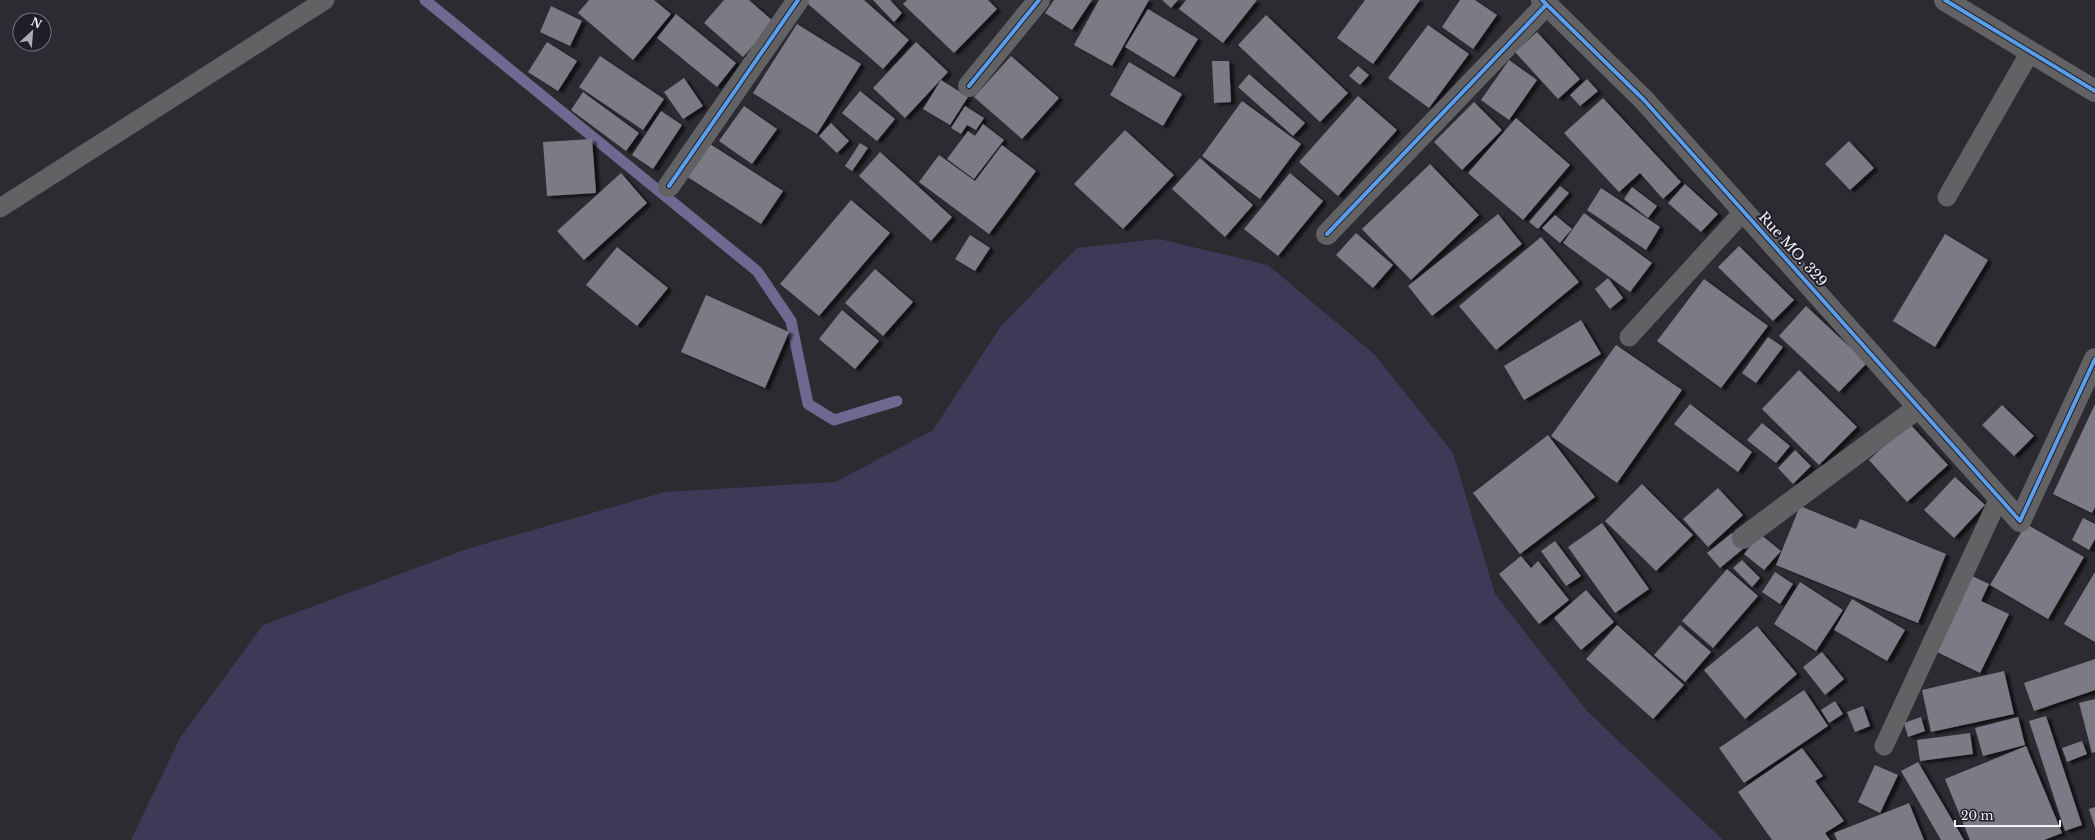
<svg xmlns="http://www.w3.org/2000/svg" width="2095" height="840" font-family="'Libre Baskerville',serif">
	<defs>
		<filter id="shadow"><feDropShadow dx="4.5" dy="2.5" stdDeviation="1" flood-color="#0009"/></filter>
	</defs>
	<rect width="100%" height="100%" fill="#2c2b31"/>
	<path fill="#3f3958" d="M 1159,239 L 1268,265 L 1374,354 L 1453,453 L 1495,594 L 1587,711 L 1723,840 L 131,840 L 180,738 L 263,625 L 467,549 L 665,492 L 836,482 L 933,430 L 1001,326 L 1077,248 Z"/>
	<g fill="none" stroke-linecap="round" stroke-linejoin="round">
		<path stroke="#6f6891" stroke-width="11" d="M 425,0 L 757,271 L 791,321 L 808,404 L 834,420 L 897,401"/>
	</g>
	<g fill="#7b7a85" filter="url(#shadow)">
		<path d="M 589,0 L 654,0 L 671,14 L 633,60 L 578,13 Z"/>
		<path d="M 724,0 L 749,0 L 774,22 L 743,57 L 704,23 Z"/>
		<path d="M 809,0 L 864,0 L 909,40 L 883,69 L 807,3 Z"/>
		<path d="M 873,0 L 890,0 L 902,13 L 894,22 Z"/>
		<path d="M 907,0 L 988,0 L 997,9 L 954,53 L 903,4 Z"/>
		<path d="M 1054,0 L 1092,0 L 1072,30 L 1045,13 Z"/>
		<path d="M 1099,0 L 1149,0 L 1112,66 L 1074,45 Z"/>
		<path d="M 1162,0 L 1178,0 L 1171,8 Z"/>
		<path d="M 1186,0 L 1257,0 L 1223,43 L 1179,9 Z"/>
		<path d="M 1365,0 L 1420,0 L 1373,64 L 1337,38 Z"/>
		<path d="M 1460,0 L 1475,0 L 1497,15 L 1473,49 L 1442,27 Z"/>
		<path d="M 551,6 L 582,21 L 570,46 L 540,32 Z"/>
		<path d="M 1148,9 L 1198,39 L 1174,77 L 1125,47 Z"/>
		<path d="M 676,14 L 736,63 L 717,87 L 657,38 Z"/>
		<path d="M 1266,15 L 1348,93 L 1320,122 L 1238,45 Z"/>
		<path d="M 797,24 L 861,64 L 817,134 L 753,93 Z"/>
		<path d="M 1428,25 L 1469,54 L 1429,108 L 1388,78 Z"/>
		<path d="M 1537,32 L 1580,79 L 1558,99 L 1515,52 Z"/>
		<path d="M 547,42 L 577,61 L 558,91 L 528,72 Z"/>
		<path d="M 916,42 L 948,72 L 905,118 L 873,88 Z"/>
		<path d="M 600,56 L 664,99 L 643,130 L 579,87 Z"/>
		<path d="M 1011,56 L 1059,98 L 1022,139 L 974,97 Z"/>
		<path d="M 1509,60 L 1537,80 L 1509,120 L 1481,100 Z"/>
		<path d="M 1212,61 L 1229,61 L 1231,102 L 1214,103 Z"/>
		<path d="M 1129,62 L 1182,94 L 1163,126 L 1110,95 Z"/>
		<path d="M 1358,66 L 1369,75 L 1360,85 L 1349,76 Z"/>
		<path d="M 1249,74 L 1305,123 L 1293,136 L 1238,87 Z"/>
		<path d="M 684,78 L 703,106 L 683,119 L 664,92 Z"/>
		<path d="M 1587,79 L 1598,91 L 1580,106 L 1570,95 Z"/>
		<path d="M 941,80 L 968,97 L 950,125 L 923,109 Z"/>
		<path d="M 860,91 L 895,119 L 877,141 L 842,113 Z"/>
		<path d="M 583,92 L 639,133 L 626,151 L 571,110 Z"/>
		<path d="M 1358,96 L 1397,130 L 1338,196 L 1299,162 Z"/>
		<path d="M 1603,98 L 1681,182 L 1663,199 L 1640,173 L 1619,192 L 1564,133 Z"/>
		<path d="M 1242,101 L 1301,144 L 1260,199 L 1202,156 Z"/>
		<path d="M 1474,102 L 1502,130 L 1462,170 L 1434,142 Z"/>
		<path d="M 744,106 L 777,129 L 752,164 L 719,141 Z"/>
		<path d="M 965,106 L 984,118 L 976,130 L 967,125 L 961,134 L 951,128 Z"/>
		<path d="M 661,111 L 682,125 L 653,169 L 632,155 Z"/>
		<path d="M 1516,118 L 1570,165 L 1523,220 L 1468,173 Z"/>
		<path d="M 831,123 L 849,141 L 837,153 L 819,136 Z"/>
		<path d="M 983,124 L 1004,140 L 974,179 L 947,159 L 968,131 L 975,136 Z"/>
		<path d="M 1125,130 L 1174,175 L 1123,229 L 1074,184 Z"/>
		<path d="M 592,139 L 596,193 L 547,196 L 543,142 Z"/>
		<path d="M 1849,141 L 1874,168 L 1850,190 L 1825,164 Z"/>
		<path d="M 707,142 L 783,191 L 761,224 L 686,176 Z"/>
		<path d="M 860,143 L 868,148 L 852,171 L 845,166 Z"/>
		<path d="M 1002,145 L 1036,171 L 989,234 L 919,182 L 939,155 L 975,181 Z"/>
		<path d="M 880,152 L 952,217 L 931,241 L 859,176 Z"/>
		<path d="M 1200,158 L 1253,205 L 1225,237 L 1172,189 Z"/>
		<path d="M 1430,164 L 1479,215 L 1411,280 L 1362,229 Z"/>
		<path d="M 621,173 L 647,203 L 584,260 L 557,231 Z"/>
		<path d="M 1290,173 L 1323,201 L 1278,256 L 1244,229 Z"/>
		<path d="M 1685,184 L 1718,214 L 1701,232 L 1668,203 Z"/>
		<path d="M 1560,186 L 1569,193 L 1538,229 L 1529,222 Z"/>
		<path d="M 1632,187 L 1657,206 L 1648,218 L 1624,199 Z"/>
		<path d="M 1601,188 L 1660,227 L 1646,250 L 1587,210 Z"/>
		<path d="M 851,200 L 890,233 L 819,316 L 780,284 Z"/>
		<path d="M 1584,213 L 1652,263 L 1630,292 L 1563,243 Z"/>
		<path d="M 1498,214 L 1522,244 L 1432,316 L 1408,286 Z"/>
		<path d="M 1555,215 L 1572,229 L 1560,243 L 1542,228 Z"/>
		<path d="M 1356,233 L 1393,265 L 1373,288 L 1336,255 Z"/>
		<path d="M 1945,234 L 1988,260 L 1935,347 L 1893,321 Z"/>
		<path d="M 970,235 L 990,248 L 975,271 L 955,259 Z"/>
		<path d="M 1541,237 L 1579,282 L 1496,350 L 1459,306 Z"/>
		<path d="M 1739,246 L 1794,300 L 1773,321 L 1718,267 Z"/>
		<path d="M 617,247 L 668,288 L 637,326 L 586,285 Z"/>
		<path d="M 875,269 L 913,302 L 883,336 L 845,303 Z"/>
		<path d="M 1608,278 L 1623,298 L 1610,309 L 1595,289 Z"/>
		<path d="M 1704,279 L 1768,326 L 1721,388 L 1657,341 Z"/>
		<path d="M 706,295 L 789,332 L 765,388 L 681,352 Z"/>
		<path d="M 1806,306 L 1867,363 L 1839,392 L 1779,336 Z"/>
		<path d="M 842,310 L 879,341 L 855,369 L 819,339 Z"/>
		<path d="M 1581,320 L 1601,354 L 1524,400 L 1504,366 Z"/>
		<path d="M 1768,337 L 1783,347 L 1756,383 L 1742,373 Z"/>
		<path d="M 1616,345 L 1682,390 L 1617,483 L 1551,436 Z"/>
		<path d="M 1799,370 L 1857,427 L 1819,465 L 1762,409 Z"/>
		<path d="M 1690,404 L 1752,452 L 1738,472 L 1674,424 Z"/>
		<path d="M 2095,404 L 2095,507 L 2092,513 L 2053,494 Z"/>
		<path d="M 2002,405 L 2034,436 L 2014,456 L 1982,425 Z"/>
		<path d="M 1762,423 L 1790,446 L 1776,463 L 1747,440 Z"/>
		<path d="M 1909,423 L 1948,465 L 1907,502 L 1869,460 Z"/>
		<path d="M 1548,435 L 1595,497 L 1520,554 L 1473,493 Z"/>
		<path d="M 1795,450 L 1811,466 L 1793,484 L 1778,468 Z"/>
		<path d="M 1955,477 L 1985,505 L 1954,538 L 1924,510 Z"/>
		<path d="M 1642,484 L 1693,535 L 1656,571 L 1605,521 Z"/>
		<path d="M 1718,488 L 1743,515 L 1708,547 L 1683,519 Z"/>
		<path d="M 1800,506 L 1856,529 L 1860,519 L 1946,554 L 1918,623 L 1776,565 Z"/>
		<path d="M 2083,518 L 2095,524 L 2095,539 L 2089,550 L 2072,540 Z"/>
		<path d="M 1602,523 L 1649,589 L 1615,613 L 1568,547 Z"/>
		<path d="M 2026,524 L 2084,557 L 2048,619 L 1990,585 Z"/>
		<path d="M 1732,533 L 1744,548 L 1720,568 L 1707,553 Z"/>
		<path d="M 1760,534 L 1781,551 L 1764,570 L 1744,554 Z"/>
		<path d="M 1555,541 L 1581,576 L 1566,586 L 1541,551 Z"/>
		<path d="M 1521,556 L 1531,568 L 1538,561 L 1569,600 L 1539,624 L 1499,574 Z"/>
		<path d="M 1742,560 L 1760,578 L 1752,587 L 1733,568 Z"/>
		<path d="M 1727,569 L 1758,596 L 1713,648 L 1682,621 Z"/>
		<path d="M 1775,572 L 1793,584 L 1780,604 L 1762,592 Z"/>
		<path d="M 2095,572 L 2095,642 L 2064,624 Z"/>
		<path d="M 1970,575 L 1989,584 L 1981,601 L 2009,614 L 1980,673 L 1933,650 Z"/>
		<path d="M 1800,582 L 1843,610 L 1816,651 L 1774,624 Z"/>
		<path d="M 1586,590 L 1614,622 L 1581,650 L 1554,618 Z"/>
		<path d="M 1852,599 L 1905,630 L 1887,661 L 1834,630 Z"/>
		<path d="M 1617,625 L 1684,685 L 1653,719 L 1586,659 Z"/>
		<path d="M 1680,625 L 1711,652 L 1685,682 L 1654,655 Z"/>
		<path d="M 1757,626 L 1797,674 L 1745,719 L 1704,670 Z"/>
		<path d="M 1822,652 L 1844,679 L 1825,695 L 1803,667 Z"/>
		<path d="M 2095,659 L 2095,690 L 2034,711 L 2024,683 Z"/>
		<path d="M 2004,671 L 2014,714 L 1931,732 L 1922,690 Z"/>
		<path d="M 1804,690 L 1828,726 L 1744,783 L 1719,748 Z"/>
		<path d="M 2095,699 L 2095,752 L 2092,753 L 2079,703 Z"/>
		<path d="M 1835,701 L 1843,714 L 1829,723 L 1821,710 Z"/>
		<path d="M 1863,706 L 1870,726 L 1855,732 L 1847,712 Z"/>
		<path d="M 2046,716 L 2082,825 L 2065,831 L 2029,721 Z"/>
		<path d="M 1921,717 L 1925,731 L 1908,737 L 1904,723 Z"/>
		<path d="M 2018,717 L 2025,745 L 1983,756 L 1975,728 Z"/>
		<path d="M 1970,733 L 1973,754 L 1920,761 L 1917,740 Z"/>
		<path d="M 2082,741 L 2087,754 L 2067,762 L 2062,748 Z"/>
		<path d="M 2026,746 L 2062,833 L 2044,840 L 1970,840 L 1945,779 Z"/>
		<path d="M 1802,748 L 1823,776 L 1815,781 L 1844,821 L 1825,833 L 1830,840 L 1772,840 L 1738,792 Z"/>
		<path d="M 1918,762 L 1964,840 L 1941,840 L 1901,771 Z"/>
		<path d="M 1875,765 L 1898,775 L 1880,813 L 1858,802 Z"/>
		<path d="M 1909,803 L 1924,840 L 1837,840 L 1834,833 Z"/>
		<path d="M 2095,807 L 2095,828 L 2089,809 Z"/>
	</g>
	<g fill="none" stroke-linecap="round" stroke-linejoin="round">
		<g stroke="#626164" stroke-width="19">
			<path d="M 1947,197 L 2030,52"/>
			<path d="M 0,208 L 325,0"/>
			<path d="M 1629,337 L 1744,211"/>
			<path d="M 1884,746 L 1999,498"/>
		</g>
		<g stroke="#626164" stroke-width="22">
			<path d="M 1542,0 L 1644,100 L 2020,521 L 2095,359"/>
			<path d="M 1945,0 L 2095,91"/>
			<path d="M 969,86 L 1039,0"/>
			<path d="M 669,186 L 798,0"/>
			<path d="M 1327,234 L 1546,5"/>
			<path d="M 1743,538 L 1919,407"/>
		</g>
		<g stroke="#201e2a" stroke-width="6">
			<g id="cycleway">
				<path d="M 1542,0 L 1644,100 L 2020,521 L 2095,359"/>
				<path d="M 1945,0 L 2095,91"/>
				<path d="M 969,86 L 1039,0"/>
				<path d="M 669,186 L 798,0"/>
				<path d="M 1327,234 L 1546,5"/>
			</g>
		</g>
		<use href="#cycleway" stroke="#5a9eea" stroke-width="4"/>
	</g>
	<g text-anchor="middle" stroke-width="4" stroke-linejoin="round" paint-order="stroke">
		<g font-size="14" fill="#f4f2fb" stroke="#201e2a">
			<text transform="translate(1793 249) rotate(48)" y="5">Rue MO. 329</text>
		</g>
	</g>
	<g transform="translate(32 32) rotate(26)"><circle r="19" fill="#201e2a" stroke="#75737e"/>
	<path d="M0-3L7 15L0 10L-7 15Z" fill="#aeacb4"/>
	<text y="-6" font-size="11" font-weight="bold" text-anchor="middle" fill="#f4f2fb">N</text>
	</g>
	<path d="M1955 820v6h105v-6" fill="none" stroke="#f4f2fb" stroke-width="2"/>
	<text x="1961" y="820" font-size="12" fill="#f4f2fb" stroke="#201e2a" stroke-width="3" paint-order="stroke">20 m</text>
</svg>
